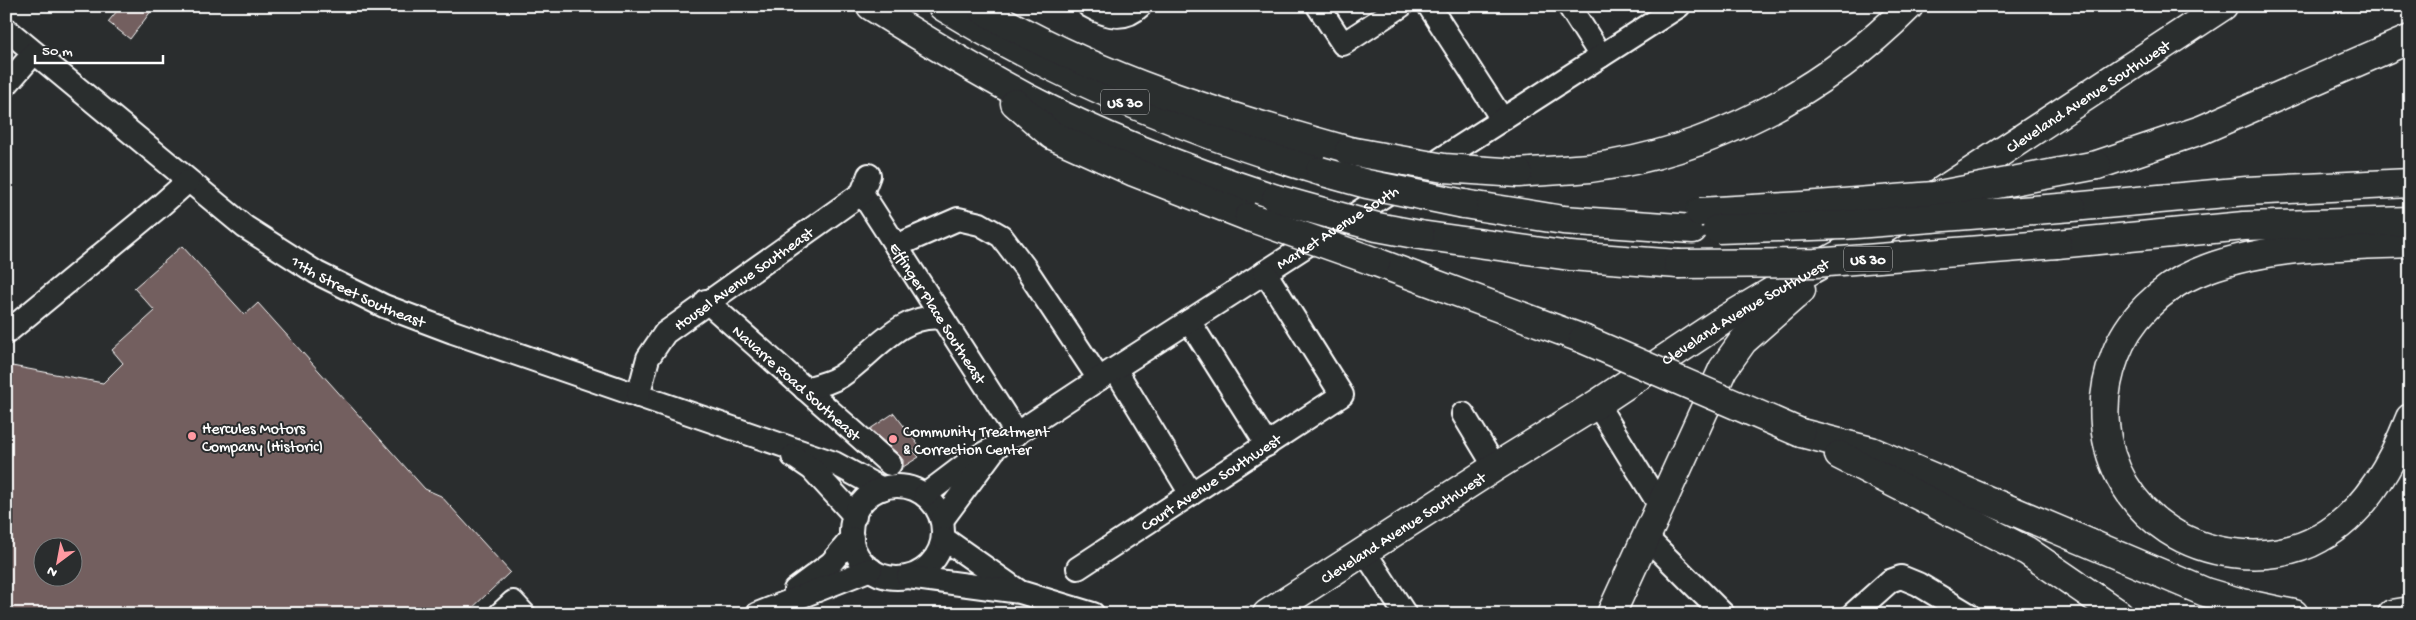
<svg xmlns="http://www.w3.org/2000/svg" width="2416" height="620" font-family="'Gochi Hand',sans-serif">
	<rect width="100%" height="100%" fill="#2a2d2e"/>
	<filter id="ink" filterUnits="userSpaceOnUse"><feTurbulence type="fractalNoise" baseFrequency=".02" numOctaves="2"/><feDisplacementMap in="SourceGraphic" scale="10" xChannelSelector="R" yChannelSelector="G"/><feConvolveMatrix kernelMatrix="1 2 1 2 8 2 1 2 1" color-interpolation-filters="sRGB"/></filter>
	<g filter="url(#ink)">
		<g fill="#735f5f" stroke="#fff" fill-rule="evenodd">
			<path d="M 121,6 L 155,6 L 130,39 L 108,22 Z"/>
			<path d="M 182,246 L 245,315 L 258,303 L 425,489 L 441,496 L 510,572 L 466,614 L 6,614 L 6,371 L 12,366 L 103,383 L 123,363 L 112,350 L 155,311 L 134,288 ZM 42,548 L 72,548 L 72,578 L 42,578 Z"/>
			<path d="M 894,413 L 919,446 L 913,451 L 919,457 L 903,467 L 903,460 L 899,455 L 870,429 Z"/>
		</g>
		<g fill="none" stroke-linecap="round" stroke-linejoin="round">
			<g stroke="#fff" stroke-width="26">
				<g id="minor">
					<path d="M 1089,6 C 1106,16 1124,22 1140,6"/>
					<path d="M 1318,6 L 1343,44 L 1401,6"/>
					<path d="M 1429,6 L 1502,119"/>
					<path d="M 1569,6 L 1601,56"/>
					<path id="s1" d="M 6,29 L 245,227 L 317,273 L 384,306 L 453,332 L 834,463 L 882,489"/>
					<path d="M 6,85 L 34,53"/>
					<path id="s2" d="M 862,193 L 1017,434"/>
					<path d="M 896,246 L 958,219 L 980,224 L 1001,236 L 1026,269 L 1099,379"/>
					<path id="s3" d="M 706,301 L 890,464"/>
					<path d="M 1189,321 L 1267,445"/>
					<path d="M 6,333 L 160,206 L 188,181"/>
					<path d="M 1115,369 L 1191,494"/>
					<path d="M 805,389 C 817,386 830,383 841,376 C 872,355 901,312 942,318"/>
					<path id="s4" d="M 638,396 L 648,358 L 665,333 L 862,193 L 869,175"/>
					<path d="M 1597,404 L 1660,506"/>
					<path d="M 1463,414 L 1495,467"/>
					<path d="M 793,456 L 812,469 L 855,516"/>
					<circle cx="897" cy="532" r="46"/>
					<path id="s5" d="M 925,495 L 970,461 L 996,447 L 1099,379 L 1679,6"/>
					<path d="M 942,520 L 994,450"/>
					<path d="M 943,538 L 1017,590"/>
					<path d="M 1647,538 L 1723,614"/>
					<path d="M 1364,551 L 1405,614"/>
					<path id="s6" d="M 1078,568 L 1342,395 L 1265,272"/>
					<path d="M 908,577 L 1020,592 L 1093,614"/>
					<path d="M 795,590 L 831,563 L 852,538"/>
					<path d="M 500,614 L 513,602 L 524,614"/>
					<path d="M 757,614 L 871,569"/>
					<path d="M 1853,614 L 1890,581 L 1901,577 L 1918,584 L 1968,614"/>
				</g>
			</g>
			<g stroke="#fff" stroke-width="31">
				<g id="major">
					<path id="s7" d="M 1267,614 L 1495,467 L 1597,404 L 1719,323 L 1771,292 L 1875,235 L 2223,6"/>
					<path d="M 1611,614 L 1723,369 L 1743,341 L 1801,290"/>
				</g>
			</g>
			<g stroke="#fff" stroke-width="31">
				<g id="highway">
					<path d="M 871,6 C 922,38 973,69 1025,97 C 1105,139 1190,171 1276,199"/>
					<path d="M 942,6 C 1061,79 1186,131 1320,171"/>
					<path d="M 983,10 C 1102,79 1219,115 1349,151"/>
					<path d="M 1015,103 L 1052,135 L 1134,172 L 1249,217"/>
					<path d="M 2097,165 L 2201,130 L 2410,39"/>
					<path d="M 1518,173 C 1542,171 1566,170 1590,168 C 1710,152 1824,92 1909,6"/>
					<path d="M 1464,204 L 1563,220 L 1693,229"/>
					<path d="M 2072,207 L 2247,191 L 2410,183"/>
					<path d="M 1420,235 L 1570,256 L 1678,264"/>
					<path d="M 2410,243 C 2340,246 2261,245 2196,273 C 2160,288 2128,320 2115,356 C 2080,447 2135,541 2233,553 C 2262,557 2294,553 2320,538 C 2364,514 2392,464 2410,418"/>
					<path d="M 2057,244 L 2244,226 L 2410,221"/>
					<path d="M 1376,262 L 1583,339"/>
					<path d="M 1801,433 L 1871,451 L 2205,592 L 2242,603 L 2294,614"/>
					<path d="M 1839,455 L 2027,551 L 2119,614"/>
					<path d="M 2392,614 L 2410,611"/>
				</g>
			</g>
			<use href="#minor" stroke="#2a2d2e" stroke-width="22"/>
			<use href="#major" stroke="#2a2d2e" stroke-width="28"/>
			<use href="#highway" stroke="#2a2d2e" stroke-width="28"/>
			<g stroke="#fff" stroke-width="31" stroke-linecap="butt">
				<g id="highway-bridge">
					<path d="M 1349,151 L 1444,168 L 1518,173"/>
					<path d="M 1320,171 L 1367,184 L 1464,204"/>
					<path d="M 1276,199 L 1377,227 L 1420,235"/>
					<path d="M 1700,212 L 1804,206 L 1934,196 L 2097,165"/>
					<path d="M 1249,217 L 1376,262"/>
					<path d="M 1717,229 L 1843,225 L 2072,207"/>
					<path d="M 1678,264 L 1815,263 L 2057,244"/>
					<path d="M 1583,339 L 1801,433"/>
				</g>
			</g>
			<use href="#highway-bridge" stroke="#2a2d2e" stroke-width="28"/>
		</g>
	</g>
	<g fill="#ff9aa2" stroke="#2a2d2e" stroke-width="2">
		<circle cx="192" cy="436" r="5"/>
		<circle cx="893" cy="439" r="5"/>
	</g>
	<g text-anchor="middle" stroke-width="4" stroke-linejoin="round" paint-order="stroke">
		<g fill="#2a2d2e" stroke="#bfc0c0" stroke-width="1">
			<rect x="1101" y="89.5" width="48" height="25" rx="4"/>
			<rect x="1844" y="246.5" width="48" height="25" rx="4"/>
		</g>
		<g font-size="15" font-weight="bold" fill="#fff">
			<text x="1125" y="107">US 30</text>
			<text x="1868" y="264">US 30</text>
		</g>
		<g font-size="16" fill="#fff" stroke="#2a2d2e">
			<text dy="6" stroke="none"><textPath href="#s7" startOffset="971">Cleveland Avenue Southwest</textPath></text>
			<text dy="6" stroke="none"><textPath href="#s5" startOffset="492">Market Avenue South</textPath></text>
			<text dy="6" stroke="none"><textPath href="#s4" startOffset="165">Housel Avenue Southeast</textPath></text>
			<text dy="6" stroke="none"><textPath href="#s1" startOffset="441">11th Street Southeast</textPath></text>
			<text dy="6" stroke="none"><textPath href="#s7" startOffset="566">Cleveland Avenue Southwest</textPath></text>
			<text dy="6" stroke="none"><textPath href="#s2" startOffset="142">Effinger Place Southeast</textPath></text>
			<text dy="6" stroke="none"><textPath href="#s3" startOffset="122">Navarre Road Southeast</textPath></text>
			<text dy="6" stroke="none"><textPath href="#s6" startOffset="158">Court Avenue Southwest</textPath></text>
			<text dy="6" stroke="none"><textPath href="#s7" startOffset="161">Cleveland Avenue Southwest</textPath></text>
		</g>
		<g font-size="16" fill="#fff" stroke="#2a2d2e" text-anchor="start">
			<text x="202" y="433">Hercules Motors<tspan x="202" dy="18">Company (Historic)</tspan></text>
			<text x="903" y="436">Community Treatment<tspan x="903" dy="18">&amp; Correction Center</tspan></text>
		</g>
	</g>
	<rect width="2416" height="620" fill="none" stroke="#2a2d2e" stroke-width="25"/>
	<rect x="12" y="12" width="2391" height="595" fill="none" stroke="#fff" stroke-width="2" filter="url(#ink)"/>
	<g transform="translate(58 562) rotate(212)"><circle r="24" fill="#2a2d2e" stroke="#7f8182"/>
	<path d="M0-4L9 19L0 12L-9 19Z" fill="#ff9aa2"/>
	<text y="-8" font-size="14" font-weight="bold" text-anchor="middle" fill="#ffffff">N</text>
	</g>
	<path d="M35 55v8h128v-8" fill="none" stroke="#ffffff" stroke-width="2.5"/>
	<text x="42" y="55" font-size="15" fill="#ffffff" stroke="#2a2d2e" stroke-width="4" paint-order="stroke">50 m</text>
</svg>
